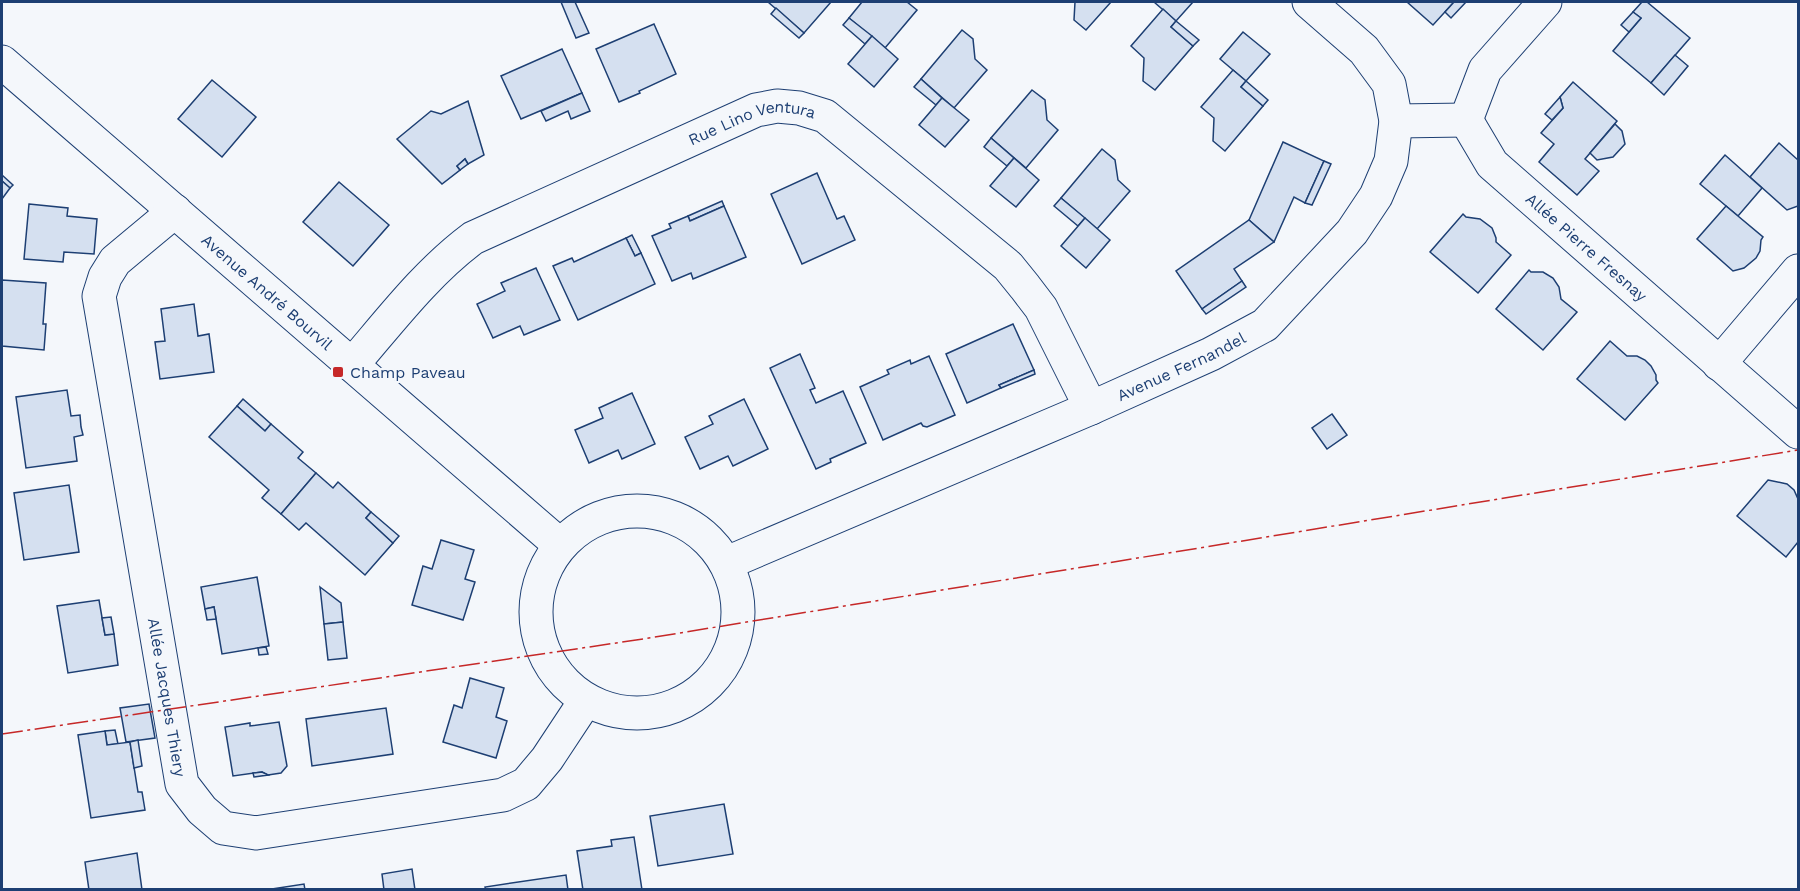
<svg xmlns="http://www.w3.org/2000/svg" width="1800" height="891" font-family="'Work Sans',sans-serif">
	<rect width="100%" height="100%" fill="#f4f7fb"/>
	<g fill="#d5e0f0" stroke="#1d3f73" stroke-width="1.5">
		<path d="M 561,2 L 575,2 L 589,33 L 576,38 Z"/>
		<path d="M 768,2 L 831,2 L 804,33 Z"/>
		<path d="M 862,2 L 907,2 L 917,10 L 885,48 L 849,18 Z"/>
		<path d="M 1075,2 L 1111,2 L 1086,30 L 1074,20 Z"/>
		<path d="M 1154,2 L 1193,2 L 1176,21 Z"/>
		<path d="M 1407,2 L 1454,2 L 1433,25 Z"/>
		<path d="M 1454,2 L 1466,2 L 1451,18 L 1445,12 Z"/>
		<path d="M 1642,2 L 1647,2 L 1690,38 L 1651,83 L 1613,51 L 1641,18 L 1633,12 Z"/>
		<path d="M 776,8 L 804,33 L 799,38 L 771,14 Z"/>
		<path d="M 1163,9 L 1176,21 L 1171,27 L 1193,46 L 1155,90 L 1143,81 L 1144,58 L 1131,46 Z"/>
		<path d="M 1633,12 L 1641,18 L 1629,32 L 1621,25 Z"/>
		<path d="M 849,18 L 872,36 L 865,44 L 843,25 Z"/>
		<path d="M 1176,21 L 1199,40 L 1193,46 L 1171,27 Z"/>
		<path d="M 654,24 L 676,74 L 639,91 L 640,93 L 619,102 L 596,49 Z"/>
		<path d="M 962,30 L 973,39 L 975,59 L 987,70 L 954,108 L 921,79 Z"/>
		<path d="M 1243,32 L 1270,54 L 1246,81 L 1220,59 Z"/>
		<path d="M 872,36 L 898,59 L 874,87 L 848,64 Z"/>
		<path d="M 562,49 L 582,93 L 521,119 L 501,76 Z"/>
		<path d="M 1675,55 L 1688,66 L 1664,95 L 1651,83 Z"/>
		<path d="M 1233,70 L 1246,81 L 1241,87 L 1263,106 L 1225,151 L 1213,141 L 1214,118 L 1201,107 Z"/>
		<path d="M 921,79 L 942,98 L 936,105 L 914,87 Z"/>
		<path d="M 212,80 L 256,117 L 222,157 L 178,119 Z"/>
		<path d="M 1246,81 L 1268,100 L 1263,106 L 1241,87 Z"/>
		<path d="M 1573,82 L 1617,121 L 1585,159 L 1599,171 L 1577,195 L 1539,162 L 1554,144 L 1541,133 L 1563,108 L 1560,97 Z"/>
		<path d="M 1032,90 L 1045,100 L 1047,120 L 1058,130 L 1026,168 L 991,138 Z"/>
		<path d="M 582,93 L 590,111 L 571,119 L 568,111 L 546,121 L 541,111 Z"/>
		<path d="M 1560,97 L 1563,108 L 1552,120 L 1545,114 Z"/>
		<path d="M 942,98 L 969,120 L 945,147 L 919,125 Z"/>
		<path d="M 468,101 L 484,155 L 468,164 L 465,159 L 457,166 L 460,170 L 442,184 L 397,139 L 431,111 L 441,114 Z"/>
		<path d="M 1615,124 L 1622,131 L 1625,144 L 1613,157 L 1597,160 L 1590,153 Z"/>
		<path d="M 991,138 L 1014,158 L 1007,166 L 984,147 Z"/>
		<path d="M 1283,142 L 1324,161 L 1305,203 L 1294,197 L 1274,242 L 1249,220 Z"/>
		<path d="M 1779,143 L 1798,160 L 1798,206 L 1787,210 L 1750,177 Z"/>
		<path d="M 1102,149 L 1115,160 L 1118,180 L 1130,191 L 1097,229 L 1061,198 Z"/>
		<path d="M 1725,155 L 1762,188 L 1738,216 L 1700,184 Z"/>
		<path d="M 1014,158 L 1039,180 L 1016,207 L 990,186 Z"/>
		<path d="M 465,159 L 468,164 L 460,170 L 457,166 Z"/>
		<path d="M 1324,161 L 1331,164 L 1312,205 L 1305,203 Z"/>
		<path d="M 817,173 L 837,219 L 844,216 L 855,240 L 802,264 L 771,194 Z"/>
		<path d="M 2,175 L 13,185 L 10,188 L 2,181 Z"/>
		<path d="M 2,181 L 10,188 L 2,199 Z"/>
		<path d="M 339,182 L 389,225 L 353,266 L 303,222 Z"/>
		<path d="M 1061,198 L 1085,218 L 1078,226 L 1054,206 Z"/>
		<path d="M 722,201 L 724,206 L 690,221 L 688,216 Z"/>
		<path d="M 29,204 L 68,208 L 67,216 L 97,219 L 94,254 L 64,252 L 63,262 L 24,259 Z"/>
		<path d="M 724,206 L 746,257 L 693,279 L 691,273 L 672,281 L 652,236 L 671,228 L 669,224 L 688,216 L 690,221 Z"/>
		<path d="M 1726,206 L 1763,237 L 1761,240 L 1760,251 L 1756,258 L 1744,268 L 1733,271 L 1697,239 Z"/>
		<path d="M 1463,214 L 1466,217 L 1480,219 L 1492,228 L 1496,238 L 1496,242 L 1511,255 L 1478,293 L 1430,252 Z"/>
		<path d="M 1085,218 L 1110,240 L 1086,268 L 1061,246 Z"/>
		<path d="M 1249,220 L 1274,242 L 1234,269 L 1242,281 L 1202,309 L 1176,271 Z"/>
		<path d="M 632,235 L 641,253 L 635,256 L 626,238 Z"/>
		<path d="M 626,238 L 635,256 L 641,253 L 655,284 L 578,320 L 553,266 L 572,258 L 574,262 Z"/>
		<path d="M 536,268 L 560,320 L 524,335 L 520,326 L 493,338 L 477,304 L 505,291 L 501,283 Z"/>
		<path d="M 1529,270 L 1531,272 L 1543,272 L 1553,278 L 1559,287 L 1561,299 L 1577,312 L 1543,350 L 1496,309 Z"/>
		<path d="M 2,280 L 46,283 L 43,324 L 46,324 L 44,350 L 2,346 Z"/>
		<path d="M 1242,281 L 1246,287 L 1206,314 L 1202,309 Z"/>
		<path d="M 194,304 L 198,336 L 209,334 L 214,372 L 160,379 L 155,342 L 165,341 L 161,309 Z"/>
		<path d="M 1013,324 L 1034,370 L 999,385 L 1001,388 L 967,403 L 946,354 Z"/>
		<path d="M 1610,341 L 1627,356 L 1637,356 L 1645,360 L 1651,366 L 1656,375 L 1656,380 L 1658,383 L 1625,420 L 1577,379 Z"/>
		<path d="M 800,354 L 815,388 L 810,390 L 816,403 L 843,391 L 866,443 L 830,459 L 831,462 L 816,469 L 770,368 Z"/>
		<path d="M 929,356 L 955,415 L 927,427 L 923,426 L 921,423 L 883,440 L 860,387 L 889,374 L 887,370 L 910,360 L 911,364 Z"/>
		<path d="M 1034,370 L 1035,374 L 1001,388 L 999,385 Z"/>
		<path d="M 67,390 L 71,416 L 80,415 L 81,427 L 83,435 L 74,437 L 77,461 L 26,468 L 16,397 Z"/>
		<path d="M 632,393 L 655,444 L 622,459 L 618,450 L 589,463 L 575,430 L 603,418 L 599,408 Z"/>
		<path d="M 243,399 L 271,424 L 265,431 L 237,406 Z"/>
		<path d="M 744,399 L 768,449 L 733,466 L 728,456 L 700,469 L 685,437 L 713,424 L 709,416 Z"/>
		<path d="M 237,406 L 265,431 L 271,424 L 303,452 L 298,458 L 316,473 L 281,514 L 262,498 L 269,490 L 209,437 Z"/>
		<path d="M 1332,414 L 1347,435 L 1327,449 L 1312,428 Z"/>
		<path d="M 316,473 L 333,488 L 338,482 L 371,512 L 366,518 L 393,543 L 365,575 L 306,523 L 299,530 L 281,514 Z"/>
		<path d="M 1768,480 L 1787,484 L 1794,490 L 1798,499 L 1798,542 L 1786,557 L 1737,516 Z"/>
		<path d="M 69,485 L 79,552 L 24,560 L 14,493 Z"/>
		<path d="M 371,512 L 399,536 L 393,543 L 366,518 Z"/>
		<path d="M 441,540 L 474,550 L 465,579 L 475,582 L 463,620 L 412,605 L 423,566 L 432,569 Z"/>
		<path d="M 257,577 L 269,646 L 222,654 L 214,607 L 205,609 L 201,587 Z"/>
		<path d="M 320,587 L 341,603 L 343,622 L 324,624 Z"/>
		<path d="M 99,600 L 105,635 L 114,634 L 118,665 L 68,673 L 57,606 Z"/>
		<path d="M 214,607 L 216,619 L 207,620 L 205,609 Z"/>
		<path d="M 111,617 L 114,634 L 105,635 L 102,618 Z"/>
		<path d="M 343,622 L 347,658 L 328,660 L 324,624 Z"/>
		<path d="M 266,647 L 268,654 L 259,655 L 258,648 Z"/>
		<path d="M 470,678 L 504,688 L 496,717 L 507,721 L 496,758 L 443,742 L 454,705 L 462,708 Z"/>
		<path d="M 149,704 L 155,738 L 126,742 L 120,708 Z"/>
		<path d="M 386,708 L 393,754 L 312,766 L 306,719 Z"/>
		<path d="M 279,722 L 287,766 L 281,773 L 268,775 L 262,772 L 233,776 L 225,727 L 250,723 L 250,726 Z"/>
		<path d="M 115,730 L 118,744 L 107,745 L 105,731 Z"/>
		<path d="M 105,731 L 107,745 L 130,742 L 138,792 L 142,792 L 145,810 L 91,818 L 78,735 Z"/>
		<path d="M 138,740 L 142,766 L 134,768 L 130,742 Z"/>
		<path d="M 262,772 L 268,775 L 254,777 L 253,773 Z"/>
		<path d="M 724,804 L 733,854 L 658,866 L 650,816 Z"/>
		<path d="M 634,837 L 642,890 L 583,890 L 577,851 L 612,846 L 611,840 Z"/>
		<path d="M 137,853 L 142,890 L 89,890 L 85,862 Z"/>
		<path d="M 412,869 L 415,890 L 384,890 L 382,874 Z"/>
		<path d="M 566,875 L 568,890 L 486,890 L 485,887 Z"/>
		<path d="M 304,884 L 305,890 L 271,890 L 272,889 Z"/>
	</g>
	<g fill="none" stroke-linecap="round" stroke-linejoin="round">
		<g stroke="#1d3f73" stroke-width="35">
			<g id="street">
				<path id="s1" d="M 2,62 L 560,545"/>
				<path id="s2" d="M 1466,120 L 1492,164 L 1798,432"/>
				<path d="M 1466,120 L 1485,70 L 1545,2"/>
				<path d="M 1396,121 L 1466,120"/>
				<path id="s3" d="M 175,211 L 115,261 L 105,277 L 99,296 L 182,784 L 202,810 L 223,828 L 256,833 L 503,795 L 526,784 L 547,759 L 586,700"/>
				<path d="M 1719,364 L 1798,271"/>
				<path id="s4" d="M 352,365 C 390,321 426,273 473,238 L 756,110 L 777,106 L 799,108 L 825,116 L 1008,266 L 1025,287 L 1041,308 L 1091,408"/>
				<circle cx="637" cy="612" r="101"/>
				<path id="s5" d="M 727,563 L 1091,408 L 1211,354 L 1265,325 L 1352,232 L 1376,196 L 1391,161 L 1396,121 L 1389,84 L 1364,50 L 1309,2"/>
			</g>
		</g>
		<use href="#street" stroke="#f4f7fb" stroke-width="33"/>
		<path stroke="#c62828" stroke-width="1.5" stroke-dasharray="21 4.5 3 4.5" stroke-linecap="butt" d="M 2,734 L 643,639 L 1798,450"/>
	</g>
	<rect fill="#c62828" stroke="#f4f7fb" stroke-width="2" x="332" y="366" width="12" height="12" rx="3"/>
	<g text-anchor="middle" stroke-width="4.5" stroke-linejoin="round" paint-order="stroke">
		<g font-size="16" fill="#1d3f73" stroke="#f4f7fb">
			<text dy="6" stroke="none"><textPath href="#s4" startOffset="480">Rue Lino Ventura</textPath></text>
			<text dy="6" stroke="none"><textPath href="#s2" startOffset="177">Allée Pierre Fresnay</textPath></text>
			<text dy="6" stroke="none"><textPath href="#s1" startOffset="351">Avenue André Bourvil</textPath></text>
			<text dy="6" stroke="none"><textPath href="#s5" startOffset="495">Avenue Fernandel</textPath></text>
			<text dy="6" stroke="none"><textPath href="#s3" startOffset="524">Allée Jacques Thiery</textPath></text>
		</g>
		<g font-size="16" fill="#1d3f73" stroke="#f4f7fb" text-anchor="start">
			<text x="350" y="378">Champ Paveau</text>
		</g>
	</g>
	<rect width="1800" height="891" fill="none" stroke="#1d3f73" stroke-width="6"/>
</svg>
